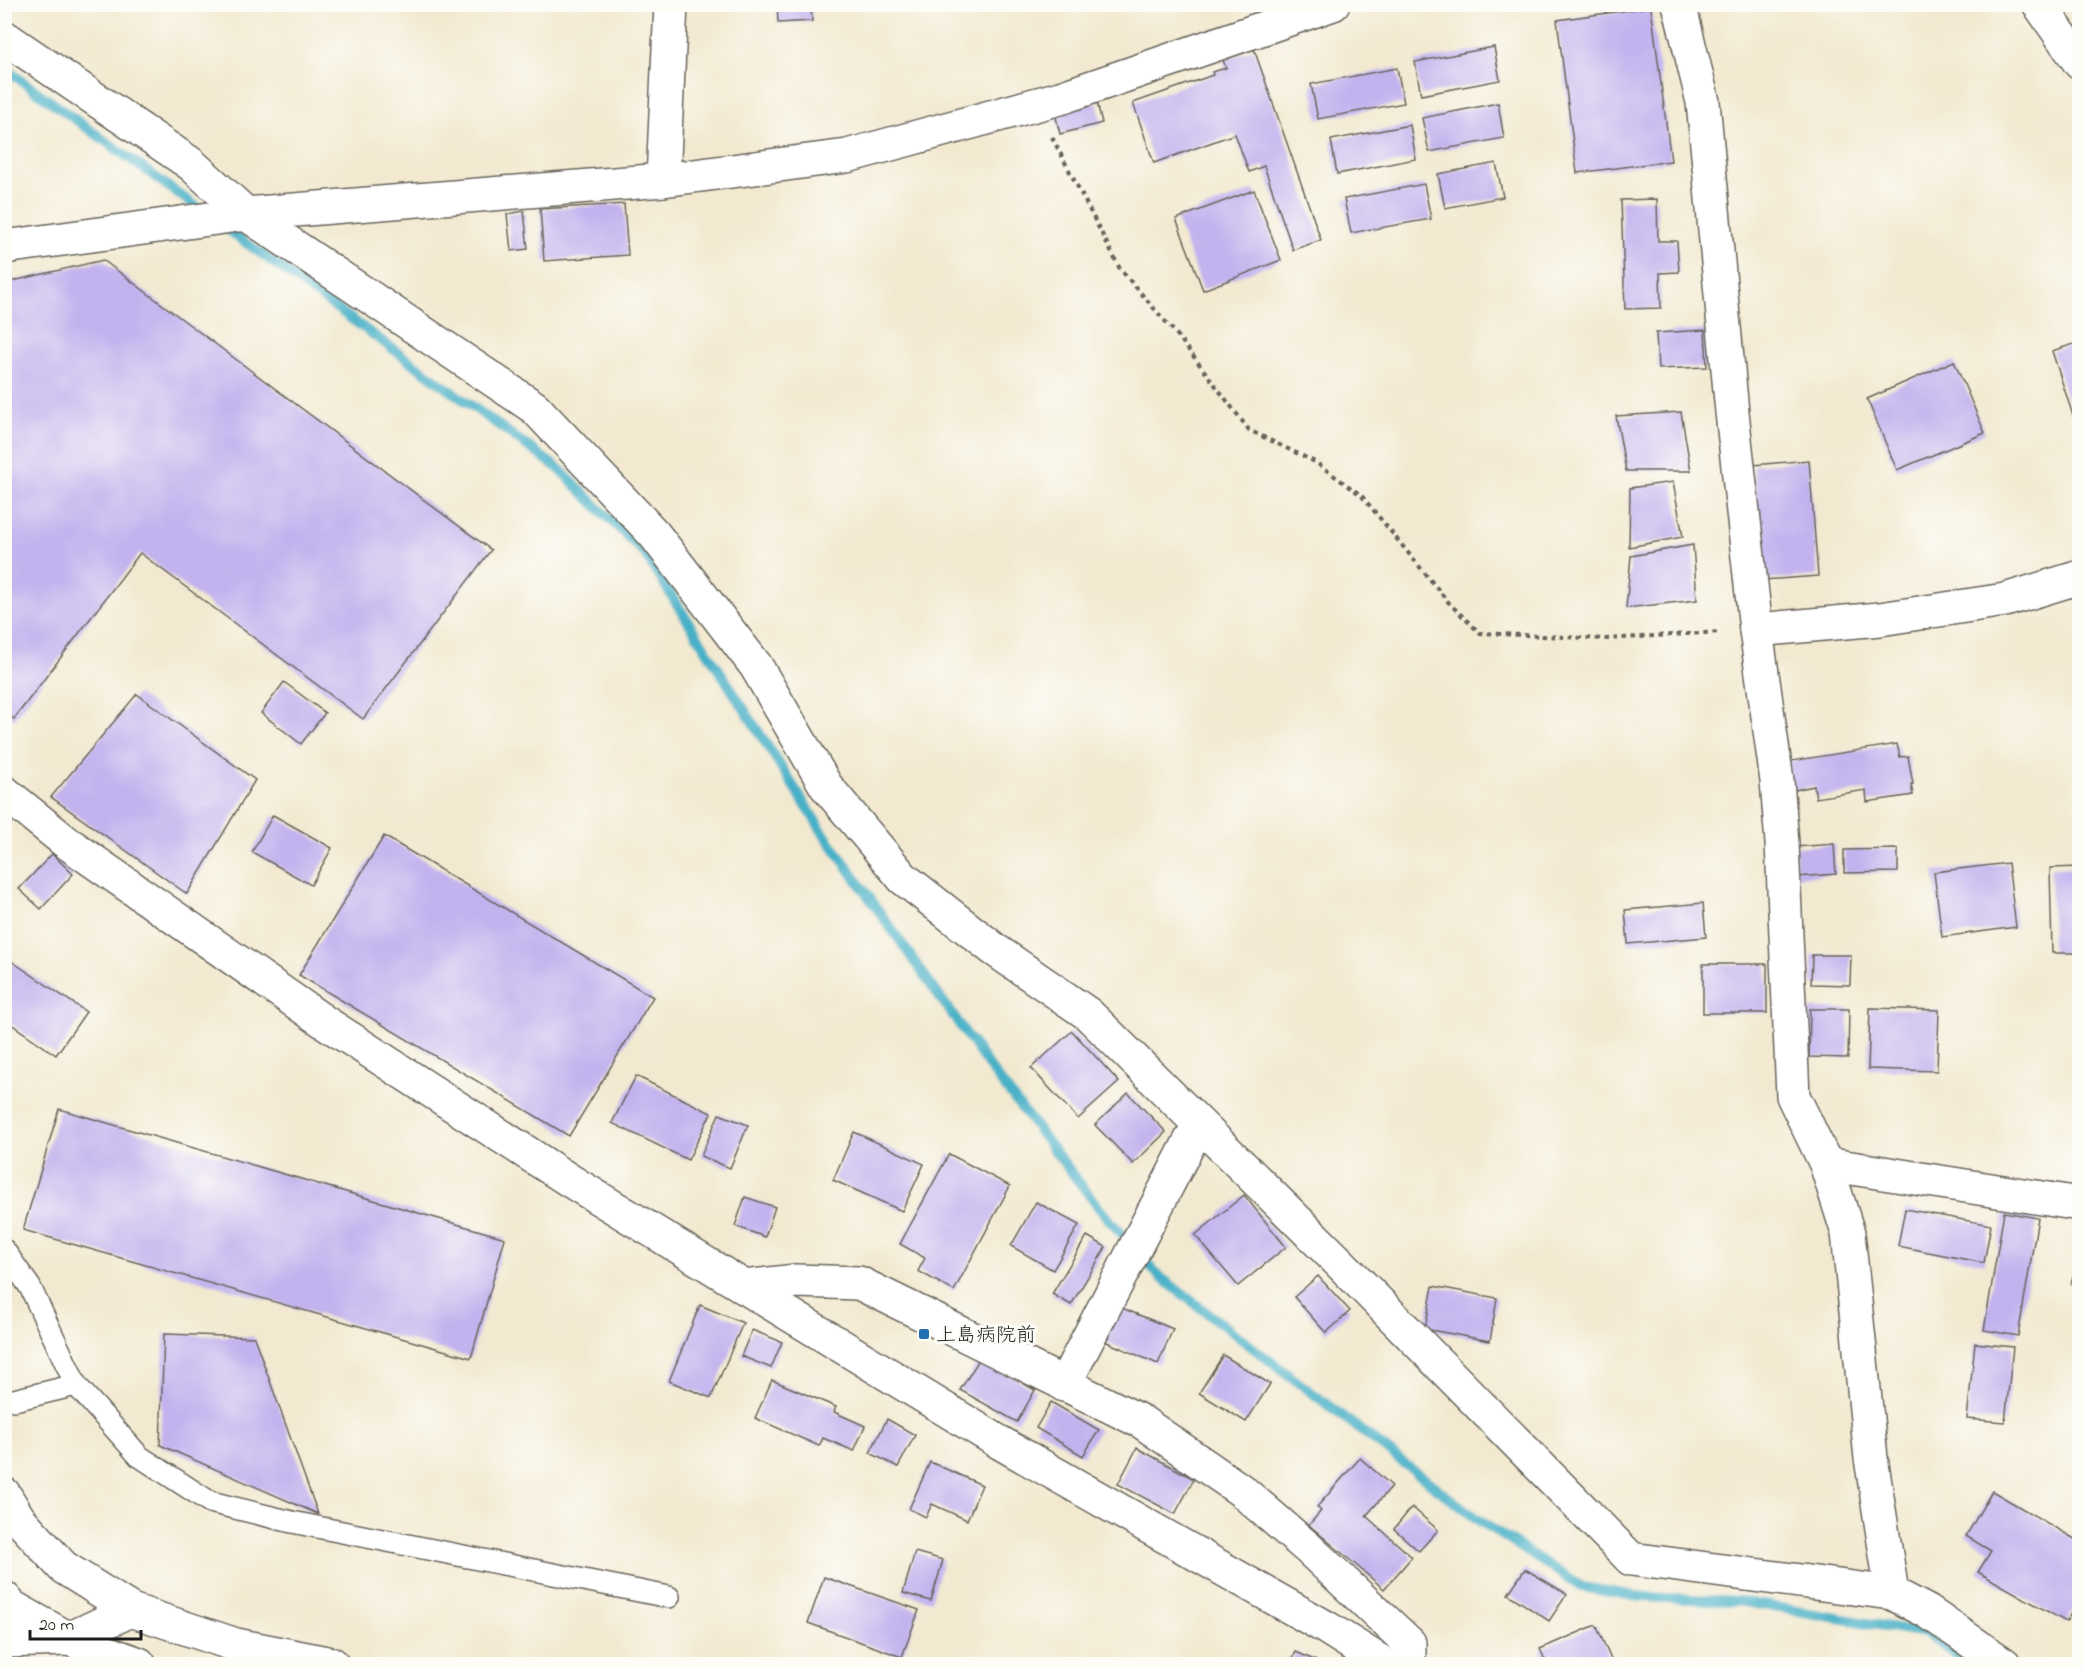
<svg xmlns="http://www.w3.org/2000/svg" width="2084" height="1669" font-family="'Indie Flower','Klee One',sans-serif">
	<rect width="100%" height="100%" fill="#fdfcf7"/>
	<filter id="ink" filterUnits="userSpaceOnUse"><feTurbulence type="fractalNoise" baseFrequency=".0167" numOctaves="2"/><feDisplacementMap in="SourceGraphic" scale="12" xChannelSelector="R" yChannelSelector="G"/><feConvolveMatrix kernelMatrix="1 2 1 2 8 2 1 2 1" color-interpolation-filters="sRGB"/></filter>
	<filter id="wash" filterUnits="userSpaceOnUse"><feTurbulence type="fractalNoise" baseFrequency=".008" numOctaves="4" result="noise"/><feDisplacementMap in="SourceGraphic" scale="24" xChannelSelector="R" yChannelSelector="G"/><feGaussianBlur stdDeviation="1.35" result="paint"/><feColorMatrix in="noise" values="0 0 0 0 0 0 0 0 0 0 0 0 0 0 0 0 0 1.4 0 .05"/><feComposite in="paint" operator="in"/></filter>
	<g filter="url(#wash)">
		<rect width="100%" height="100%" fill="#f2e9d0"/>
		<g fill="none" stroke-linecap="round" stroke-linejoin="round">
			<g stroke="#49b1c7" stroke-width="10">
				<path d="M 4,68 L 205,213"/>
				<path d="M 220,224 L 559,469 L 645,554 L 822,831 L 993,1072 L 1103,1213 L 1159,1276 L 1477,1519 L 1582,1587 L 1641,1597 L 1739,1601 L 1925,1633 L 1968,1664"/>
			</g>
		</g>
		<g id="blocks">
			<g fill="#c2b3ee">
				<path d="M 777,4 L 811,4 L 812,21 L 778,23 Z"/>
				<path d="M 1651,7 L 1671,161 L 1577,173 L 1557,20 Z"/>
				<path d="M 1494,47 L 1500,80 L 1421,95 L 1415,62 Z"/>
				<path d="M 1254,49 L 1321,240 L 1293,250 L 1264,166 L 1249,172 L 1235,134 L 1154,163 L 1133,103 L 1213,75 L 1212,72 L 1226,68 L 1223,60 Z"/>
				<path d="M 1397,68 L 1404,103 L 1318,119 L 1311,84 Z"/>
				<path d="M 1097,102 L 1102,123 L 1060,134 L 1055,113 Z"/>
				<path d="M 1498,103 L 1504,138 L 1429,152 L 1422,118 Z"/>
				<path d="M 1410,125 L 1416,159 L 1337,174 L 1331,140 Z"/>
				<path d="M 1496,163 L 1503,197 L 1445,208 L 1438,174 Z"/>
				<path d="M 1424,184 L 1431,219 L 1351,233 L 1344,199 Z"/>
				<path d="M 1254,190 L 1281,260 L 1203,290 L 1176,219 Z"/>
				<path d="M 1657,199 L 1658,241 L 1677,241 L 1679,272 L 1660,273 L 1661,308 L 1625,309 L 1621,200 Z"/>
				<path d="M 624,204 L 628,255 L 544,261 L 540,209 Z"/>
				<path d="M 524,211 L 528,249 L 511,251 L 507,214 Z"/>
				<path d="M 103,260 L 491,550 L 363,719 L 140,553 L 14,719 L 4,712 L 4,283 Z"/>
				<path d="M 1705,330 L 1707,367 L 1658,369 L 1656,333 Z"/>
				<path d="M 2080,342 L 2080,421 L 2075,422 L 2052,351 Z"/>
				<path d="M 1954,361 L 1985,433 L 1897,470 L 1867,399 Z"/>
				<path d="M 1681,412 L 1691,471 L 1626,471 L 1616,416 Z"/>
				<path d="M 1809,460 L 1818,576 L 1763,580 L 1753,465 Z"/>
				<path d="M 1673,482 L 1683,537 L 1629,547 L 1630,488 Z"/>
				<path d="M 1693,545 L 1697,600 L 1626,608 L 1631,556 Z"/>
				<path d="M 284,682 L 325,713 L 301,744 L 261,713 Z"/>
				<path d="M 137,694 L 255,780 L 187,894 L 51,797 Z"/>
				<path d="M 1897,744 L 1900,757 L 1908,756 L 1913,784 L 1911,784 L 1913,795 L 1867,802 L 1866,790 L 1816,798 L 1814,786 L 1790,791 L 1785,762 Z"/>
				<path d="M 273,815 L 332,848 L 311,885 L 252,852 Z"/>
				<path d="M 384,836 L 653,997 L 569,1136 L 299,975 Z"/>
				<path d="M 1834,844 L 1836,874 L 1797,877 L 1795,847 Z"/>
				<path d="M 1898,849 L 1898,872 L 1844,873 L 1844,850 Z"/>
				<path d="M 52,854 L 73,874 L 41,909 L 19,889 Z"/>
				<path d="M 2008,863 L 2016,927 L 1942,937 L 1934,872 Z"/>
				<path d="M 2080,867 L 2080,953 L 2052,953 L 2050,868 Z"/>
				<path d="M 1703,903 L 1706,937 L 1628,944 L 1625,910 Z"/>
				<path d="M 1812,955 L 1851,955 L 1850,985 L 1811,984 Z"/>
				<path d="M 4,956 L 86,1012 L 56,1055 L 4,1019 Z"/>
				<rect x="1703" y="964" width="64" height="49"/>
				<path d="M 1870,1008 L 1939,1010 L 1937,1071 L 1868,1069 Z"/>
				<path d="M 1810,1009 L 1849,1009 L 1848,1058 L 1809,1057 Z"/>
				<path d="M 1072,1031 L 1119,1082 L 1078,1119 L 1031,1068 Z"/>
				<path d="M 636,1076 L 711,1113 L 688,1160 L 612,1123 Z"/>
				<path d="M 1128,1093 L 1166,1132 L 1133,1164 L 1095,1125 Z"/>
				<path d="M 59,1109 L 505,1238 L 471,1358 L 23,1230 Z"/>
				<path d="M 719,1114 L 748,1125 L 730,1168 L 701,1156 Z"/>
				<path d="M 854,1132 L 924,1164 L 902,1211 L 833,1180 Z"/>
				<path d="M 949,1154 L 1010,1186 L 954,1291 L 918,1271 L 925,1258 L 900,1244 Z"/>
				<path d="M 1244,1195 L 1286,1247 L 1238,1286 L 1195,1235 Z"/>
				<path d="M 745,1197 L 775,1207 L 765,1237 L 735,1226 Z"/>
				<path d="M 1036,1202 L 1079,1225 L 1053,1270 L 1011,1246 Z"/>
				<path d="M 1905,1209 L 1991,1225 L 1984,1263 L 1898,1246 Z"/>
				<path d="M 2004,1212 L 2038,1218 L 2018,1336 L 1984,1330 Z"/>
				<path d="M 1087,1236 L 1106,1247 L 1071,1305 L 1052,1294 Z"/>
				<path d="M 2079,1253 L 2080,1253 L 2080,1286 L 2071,1284 Z"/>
				<path d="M 1318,1276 L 1350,1311 L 1326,1333 L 1294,1297 Z"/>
				<path d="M 1433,1286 L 1497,1298 L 1490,1341 L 1425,1329 Z"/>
				<path d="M 700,1305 L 743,1323 L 711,1398 L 669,1381 Z"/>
				<path d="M 1117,1306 L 1173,1329 L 1158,1364 L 1102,1340 Z"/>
				<path d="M 752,1330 L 782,1342 L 771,1368 L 741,1356 Z"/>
				<path d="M 164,1334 L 254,1337 L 318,1514 L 160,1445 Z"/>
				<path d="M 1975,1343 L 2013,1347 L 2005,1422 L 1967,1419 Z"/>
				<path d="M 1223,1355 L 1270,1384 L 1246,1422 L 1199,1393 Z"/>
				<path d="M 980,1358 L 1035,1390 L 1017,1422 L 960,1390 Z"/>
				<path d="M 772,1380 L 836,1407 L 834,1412 L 865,1426 L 854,1451 L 823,1438 L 819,1446 L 755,1418 Z"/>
				<path d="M 1051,1402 L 1099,1430 L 1083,1456 L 1036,1428 Z"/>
				<path d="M 887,1419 L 915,1435 L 898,1467 L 870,1453 Z"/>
				<path d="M 1137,1448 L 1194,1479 L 1175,1514 L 1118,1484 Z"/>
				<path d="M 1360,1458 L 1392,1486 L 1366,1516 L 1412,1557 L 1384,1589 L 1309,1525 L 1321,1511 L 1317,1507 Z"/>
				<path d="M 930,1462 L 982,1485 L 967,1520 L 932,1504 L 926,1517 L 909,1509 Z"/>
				<path d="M 1992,1491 L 2080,1542 L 2080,1598 L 2066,1622 L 1978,1572 L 1991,1551 L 1966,1536 Z"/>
				<path d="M 1412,1507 L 1438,1530 L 1419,1551 L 1394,1529 Z"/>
				<path d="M 915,1552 L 943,1560 L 931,1601 L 903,1593 Z"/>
				<path d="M 1525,1569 L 1567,1594 L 1549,1621 L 1508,1594 Z"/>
				<path d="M 824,1577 L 919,1610 L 902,1657 L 808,1623 Z"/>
				<path d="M 1596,1625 L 1613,1664 L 1547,1664 L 1540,1649 Z"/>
				<path d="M 1296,1652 L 1323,1664 L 1290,1664 Z"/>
			</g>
		</g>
	</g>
	<g filter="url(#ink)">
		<use href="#blocks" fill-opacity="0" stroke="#67645b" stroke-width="1.5"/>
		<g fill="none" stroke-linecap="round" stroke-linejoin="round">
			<g stroke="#67645b" stroke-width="24">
				<g id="lane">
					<path d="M 4,1250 L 30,1287 L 76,1385 L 139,1456 L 210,1502 L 292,1522 L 669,1597"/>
					<path d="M 14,1400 L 76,1385"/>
				</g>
			</g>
			<g stroke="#67645b" stroke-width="36">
				<g id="street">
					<path d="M 1679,4 L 1703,102 L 1732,412 L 1756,630 L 1777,781 L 1782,843 L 1793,1096 L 1826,1164 L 1848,1233 L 1871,1458 L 1892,1593"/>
					<path d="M 2039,4 L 2080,63"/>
					<path d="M 4,37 L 191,164 L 246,214 L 535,408 L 654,534 L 756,666 L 826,786 L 903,878 L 995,950 L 1088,1014 L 1340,1263 L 1631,1559 L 1892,1593 L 1928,1612 L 2004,1664"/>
					<path d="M 663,180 L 671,4"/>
					<path d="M 4,247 L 246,214 L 663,180 L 847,156 L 1060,98 L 1333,4"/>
					<path d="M 1756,630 L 1880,619 L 2005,600 L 2080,577"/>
					<path d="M 1826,1164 L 2080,1204"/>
					<path d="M 744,1287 L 796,1281 L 859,1283 L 1142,1422 L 1242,1491 L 1309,1549 L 1409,1643 L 1409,1664"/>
					<path d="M 1064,1385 L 1199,1124"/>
				</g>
			</g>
			<g stroke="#67645b" stroke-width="36">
				<path id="secondary" d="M 4,792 L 66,842 L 323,1021 L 569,1180 L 999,1442 L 1327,1628 L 1384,1664"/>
			</g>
			<g stroke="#67645b" stroke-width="36">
				<path id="primary" d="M 4,1641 L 69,1639 L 131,1610"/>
			</g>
			<g stroke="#67645b" stroke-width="36">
				<g id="highway">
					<path d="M 4,1494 L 19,1519 L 63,1567 L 131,1610 L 236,1645 L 332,1664"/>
					<path d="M 4,1598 L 12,1607 L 69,1639 L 139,1664"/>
				</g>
			</g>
			<path stroke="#67645b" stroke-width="4" stroke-dasharray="4.5 4.5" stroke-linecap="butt" d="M 1052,137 L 1120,269 L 1178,336 L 1249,430 L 1315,462 L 1361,495 L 1450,604 L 1480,633 L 1606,639 L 1720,632"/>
			<use href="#lane" stroke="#fff" stroke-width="21"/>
			<use href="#street" stroke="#fff" stroke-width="33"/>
			<use href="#secondary" stroke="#fff" stroke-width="33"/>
			<use href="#primary" stroke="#fff" stroke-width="33"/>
			<use href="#highway" stroke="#fff" stroke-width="33"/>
		</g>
	</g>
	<rect fill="#1f6fb2" stroke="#fdfcf7" stroke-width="2" x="918" y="1328" width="12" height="12" rx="3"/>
	<g text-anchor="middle" stroke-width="6" stroke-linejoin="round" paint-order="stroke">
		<g font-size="20" fill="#1c1c1c" stroke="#fdfcf7" text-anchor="start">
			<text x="936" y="1341">上島病院前</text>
		</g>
	</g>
	<rect width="2084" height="1669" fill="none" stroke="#fdfcf7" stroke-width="24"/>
	<path d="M30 1630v9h111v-9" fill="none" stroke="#1c1c1c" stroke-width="3"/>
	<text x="39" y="1630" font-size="18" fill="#1c1c1c" stroke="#fdfcf7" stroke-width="4.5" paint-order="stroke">20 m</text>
</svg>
